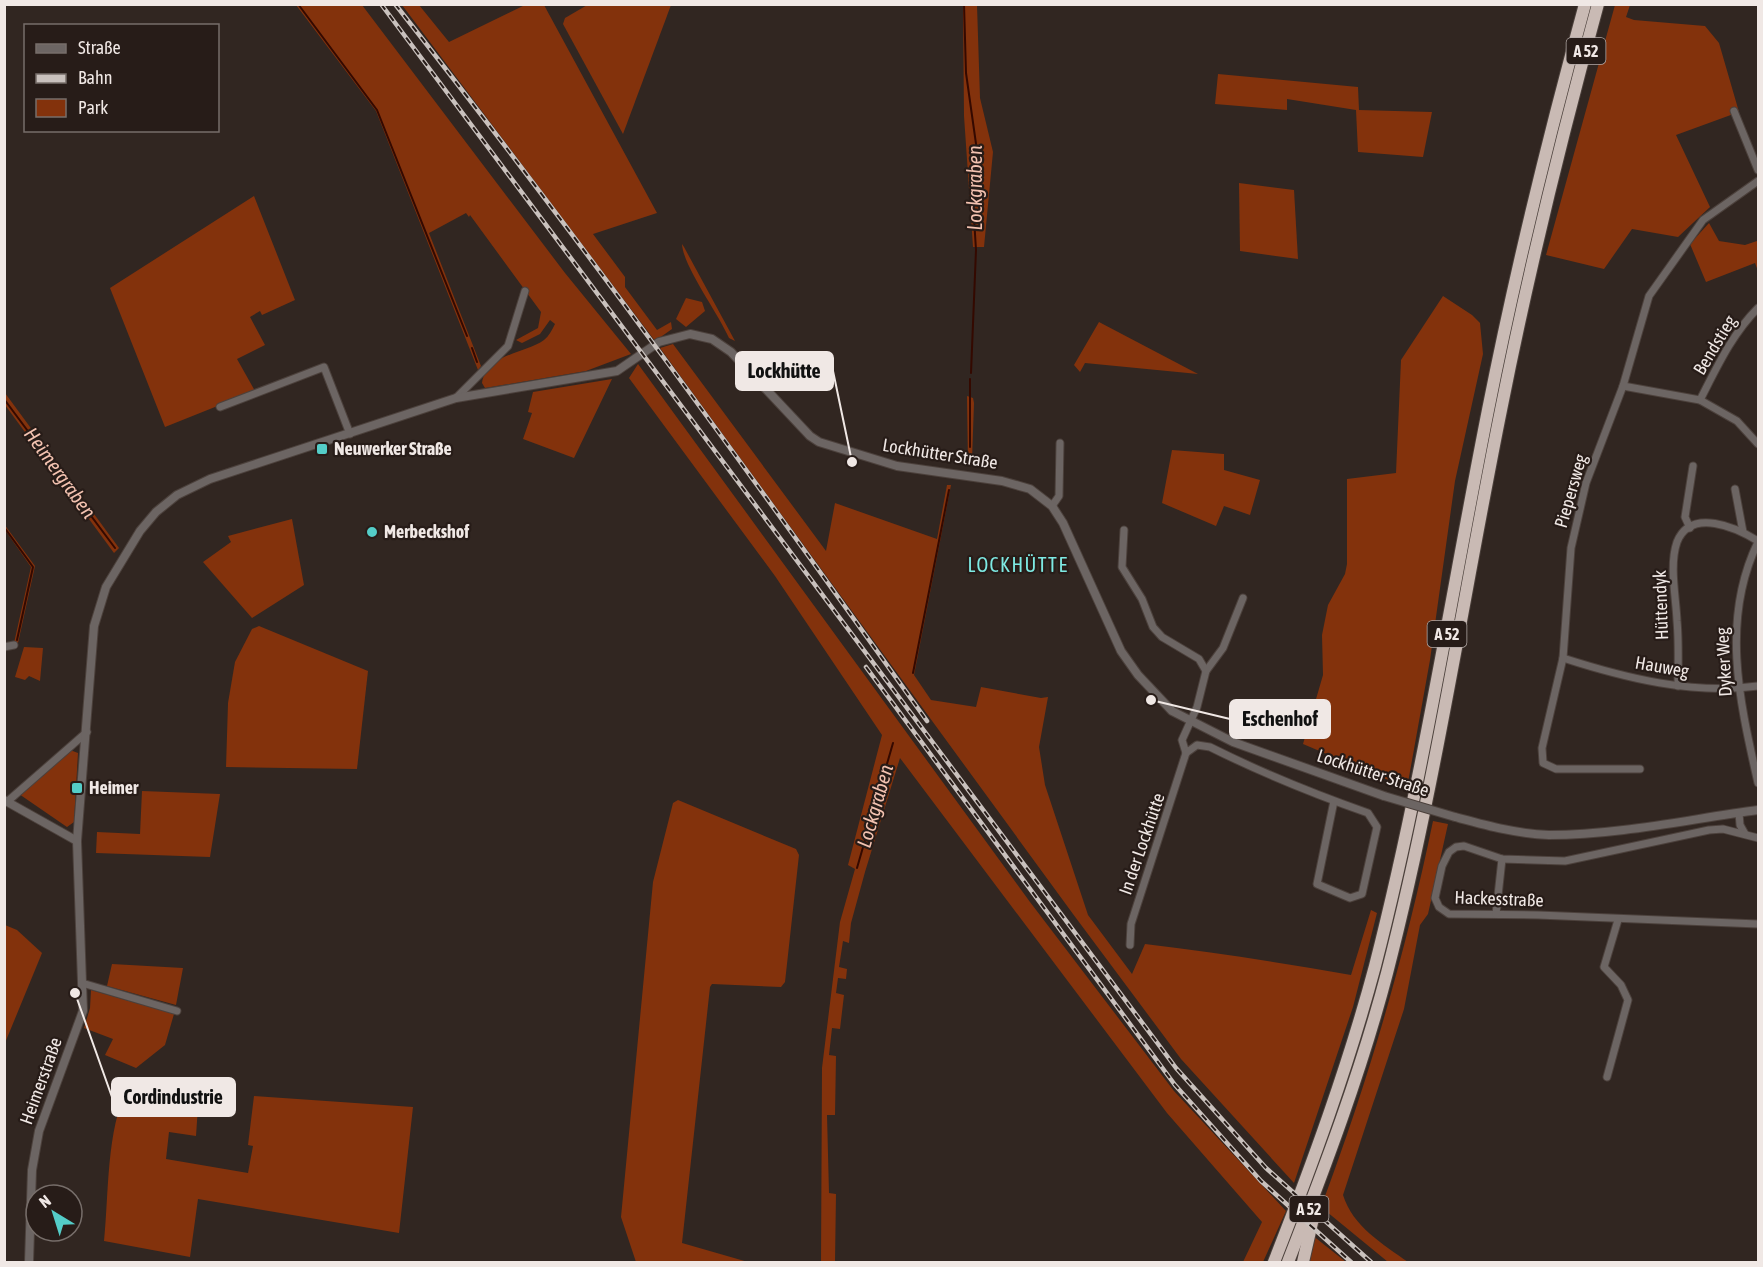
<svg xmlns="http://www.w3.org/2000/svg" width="1763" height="1267" font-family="'Asap Condensed',sans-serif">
	<rect width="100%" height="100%" fill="#312621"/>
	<g fill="#83320c">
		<path d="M 589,4 L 671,5 L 623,134 L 563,24 L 565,18 Z"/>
		<path d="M 296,5 L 362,5 L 565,273 L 631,354 L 586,371 L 485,388 L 482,383 C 487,353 525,354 544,340 C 549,336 552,330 555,324 L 550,320 L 540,334 L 522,343 L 516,340 L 538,328 L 541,312 L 470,215 L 469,217 L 466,213 L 429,233 L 481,366 L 478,370 L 376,111 Z"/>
		<path d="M 402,5 L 419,5 L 449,42 L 525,5 L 544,5 L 657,213 L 593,234 L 625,277 L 625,287 L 657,330 L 671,322 L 672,329 L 655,341 Z"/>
		<path d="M 963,5 L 977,5 L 980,98 L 993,152 L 984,247 L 973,247 L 964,116 Z"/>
		<path d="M 1615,5 L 1630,5 L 1626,17 L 1634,20 L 1705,26 L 1719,43 L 1739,112 L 1676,135 L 1710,207 L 1678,237 L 1632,229 L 1604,269 L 1546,255 Z"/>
		<path d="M 1218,74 L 1358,87 L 1359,110 L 1432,112 L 1423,157 L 1358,152 L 1356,110 L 1287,99 L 1287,110 L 1215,104 Z"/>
		<path d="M 1239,183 L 1294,190 L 1298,259 L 1240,251 Z"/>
		<path d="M 254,196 L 295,300 L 262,315 L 260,311 L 250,317 L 265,345 L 237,359 L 255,391 L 165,427 L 110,288 Z"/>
		<path d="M 1709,223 L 1719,241 L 1745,245 L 1757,241 L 1758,271 L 1755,263 L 1706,282 L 1690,244 Z"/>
		<path d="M 682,244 L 684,247 L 735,341 L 729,338 C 718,313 683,266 682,244 Z"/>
		<path d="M 1443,296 L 1472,315 L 1480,323 L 1483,354 L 1455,481 L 1430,660 L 1407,788 L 1303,744 L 1323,675 L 1322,635 L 1328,605 L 1345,574 L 1347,564 L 1347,479 L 1396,473 L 1401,360 Z"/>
		<path d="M 686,298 L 702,302 L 705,311 L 686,327 L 676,319 Z"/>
		<path d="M 1099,322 L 1198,374 L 1085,363 L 1080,372 L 1074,365 Z"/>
		<path d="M 673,344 L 826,551 L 835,503 L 937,539 L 947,485 L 951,485 L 914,675 L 931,700 L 976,707 L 981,687 L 1041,698 L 1048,697 L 1039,747 L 1045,785 L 1088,915 L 1132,974 L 1145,944 C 1214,952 1282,963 1351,975 L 1371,910 L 1377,913 L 1353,1007 L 1294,1183 L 1181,1059 L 1073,914 L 660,348 Z"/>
		<path d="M 638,364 L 1030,902 L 1174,1091 L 1286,1211 L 1263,1262 L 1243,1262 L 1262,1222 L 1167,1113 L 900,758 L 865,872 L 851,923 L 849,943 L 843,941 L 839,967 L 847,969 L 846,979 L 838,978 L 836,993 L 844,995 L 840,1029 L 832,1028 L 829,1055 L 836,1056 L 835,1115 L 827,1115 L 829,1193 L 836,1194 L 835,1262 L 821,1262 L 822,1068 L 840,922 L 855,869 L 848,865 L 882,735 L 775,576 L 629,378 Z"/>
		<path d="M 612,379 L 574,458 L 523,439 L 532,413 L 528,412 L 533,392 Z"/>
		<path d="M 5,393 L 119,548 L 114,553 L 5,405 Z"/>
		<path d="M 967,396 L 973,398 L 974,403 L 972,460 L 968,460 L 968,465 Z"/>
		<path d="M 1172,450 L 1224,454 L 1224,470 L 1260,480 L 1250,515 L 1224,506 L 1216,526 L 1162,503 Z"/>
		<path d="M 292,519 L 304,585 L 252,618 L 203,562 L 231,542 L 228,536 Z"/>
		<path d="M 4,524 L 35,566 L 18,643 L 14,643 L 31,567 L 5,530 Z"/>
		<path d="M 259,626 L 368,671 L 357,769 L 226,767 L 228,703 L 235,662 L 252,629 Z"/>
		<path d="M 24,647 L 43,648 L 40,681 L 29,676 L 25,680 L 15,677 Z"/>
		<path d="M 70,750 L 78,753 L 74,822 L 67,827 L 19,794 L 43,776 Z"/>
		<path d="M 142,791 L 220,794 L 210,857 L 96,853 L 97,832 L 140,834 Z"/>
		<path d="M 678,800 L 796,849 L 799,855 L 785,982 L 781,987 L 712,984 L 710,987 L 682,1243 L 748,1262 L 636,1262 L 621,1217 L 653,882 L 673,803 Z"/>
		<path d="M 1433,821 L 1448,824 L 1428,914 L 1420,925 L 1404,1009 L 1343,1195 C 1353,1227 1383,1244 1408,1262 L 1388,1262 L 1321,1207 C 1368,1082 1406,952 1433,821 Z"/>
		<path d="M 5,925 L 17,930 L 42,953 L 5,1043 Z"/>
		<path d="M 112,964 L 183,968 L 176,1005 L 107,986 Z"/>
		<path d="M 91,990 L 174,1014 L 165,1045 L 136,1068 L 105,1055 L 113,1039 L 84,1028 L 90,1008 Z"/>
		<path d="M 128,1087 L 163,1098 L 164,1090 L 199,1092 L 196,1136 L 169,1132 L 166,1159 L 248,1173 L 253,1146 L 248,1145 L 254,1096 L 413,1107 L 399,1233 L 198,1199 L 190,1257 L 104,1241 C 109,1194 106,1130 128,1087 Z"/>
		<path d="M 1312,1235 L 1346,1262 L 1308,1262 Z"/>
	</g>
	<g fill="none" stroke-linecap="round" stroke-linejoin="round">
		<g stroke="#340900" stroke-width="2">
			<path d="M 298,4 L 377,110 L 467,336"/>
			<path d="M 964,4 L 966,73 L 979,165 L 972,186 L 976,250 L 971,373"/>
			<path d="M 472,348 L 477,362"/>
			<path d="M 4,399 L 115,548"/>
			<path d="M 970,447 L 970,379"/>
			<path d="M 958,464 L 962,454"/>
			<path d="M 4,527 L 33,567 L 17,640"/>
			<path d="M 913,673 L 949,490"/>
			<path d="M 857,868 L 893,743"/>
		</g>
		<g stroke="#4c413c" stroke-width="9">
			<g id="minor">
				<path d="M 1734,111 L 1758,170"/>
				<path d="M 1623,386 L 1700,400 L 1737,421 L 1758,444"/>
				<path d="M 456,398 L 508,346 L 525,291"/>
				<path d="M 1700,400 C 1717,367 1732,334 1758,308"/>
				<path d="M 220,407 L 324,367 L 350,434"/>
				<path d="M 1735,489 L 1743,532"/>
				<path d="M 1052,506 L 1059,496 L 1060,443"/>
				<path d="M 1690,528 L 1685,517 L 1693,466"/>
				<path d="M 1124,530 L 1122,567 L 1142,599 L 1153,627 L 1162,637 L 1199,659 L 1206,671 L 1197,707 L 1182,740 L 1186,753 L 1131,924 L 1130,945"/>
				<path d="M 1758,542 C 1720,620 1740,703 1758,783"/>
				<path d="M 4,647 L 14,645"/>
				<path d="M 1563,658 C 1625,678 1693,695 1758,686"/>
				<path d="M 1206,671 L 1223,648 L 1243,598"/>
				<path d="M 1678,686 C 1678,664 1679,642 1677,621 C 1676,597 1669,565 1677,542 C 1691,507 1737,528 1758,541"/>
				<path d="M 1186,753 L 1197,745 L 1210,747 C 1262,773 1314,794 1368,813 L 1377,827 L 1362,894 L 1350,898 L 1317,884 L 1334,801"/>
				<path d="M 1640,769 L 1556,769 L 1543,763 L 1542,748 L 1563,658 L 1571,548 L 1586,483 L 1623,386 L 1649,296 L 1703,220 L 1758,181"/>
				<path d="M 8,801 L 87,732"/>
				<path d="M 1739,813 L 1740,825 L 1745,834"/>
				<path d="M 1758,838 L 1723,829 L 1709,830 L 1565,861 L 1502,859 L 1464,846 L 1456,847 L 1449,852 L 1442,866 L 1435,898 L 1439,907 L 1449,914 L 1538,915 L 1758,924"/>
				<path d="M 1496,914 L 1502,859"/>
				<path d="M 82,983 L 177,1011"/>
				<path d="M 1607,1077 L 1628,1000 L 1621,985 L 1604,967 L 1618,920"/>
			</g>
		</g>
		<g stroke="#4c413c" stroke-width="10">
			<g id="tertiary">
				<path d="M 4,800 L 77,841"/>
				<path d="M 1455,817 C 1485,825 1517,834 1549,835 C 1619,835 1690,819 1758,810"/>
				<path d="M 29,1262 L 32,1170 L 39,1131 L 83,1011 L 77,841 L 94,626 L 106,587 L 140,531 L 156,512 L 177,495 L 210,479 L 456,398 L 617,371 L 659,342 L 690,334 L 712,339 L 731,352 L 810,436 L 819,442 L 897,466 L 1002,481 L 1030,489 L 1052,506 L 1063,523 L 1121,651 L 1138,675 L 1172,711 L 1233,742 L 1384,796"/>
			</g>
		</g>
		<g stroke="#4c413c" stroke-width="14">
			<g id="motorway">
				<path d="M 1274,1262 C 1312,1165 1348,1067 1375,966 C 1422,783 1451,596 1488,410 C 1515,274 1548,138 1585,4"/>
				<path d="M 1288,1262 C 1325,1167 1361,1072 1387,973 C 1435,787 1463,598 1501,410 C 1528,274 1561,139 1598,4"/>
				<path d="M 1303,1262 L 1314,1214"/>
			</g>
		</g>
		<use href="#minor" stroke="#6c6563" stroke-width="7"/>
		<use href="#tertiary" stroke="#6c6563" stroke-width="8"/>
		<use href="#motorway" stroke="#c9bab4" stroke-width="12"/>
		<g stroke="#c9c1bd" stroke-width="4.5">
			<g id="rail">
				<path d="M 381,4 L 1176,1068 L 1266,1168 L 1371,1262"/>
				<path d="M 395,4 C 579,238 754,479 927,721"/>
				<path d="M 866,667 L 1175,1085 L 1261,1181 L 1351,1262"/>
			</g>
		</g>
		<use href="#rail" stroke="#271c18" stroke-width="2" stroke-dasharray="7" stroke-linecap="butt"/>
		<g stroke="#4c413c" stroke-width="10" stroke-linecap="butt">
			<path id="tertiary-bridge" d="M 1384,796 L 1455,817"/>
		</g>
		<use href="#tertiary-bridge" stroke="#6c6563" stroke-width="8"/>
	</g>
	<g fill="#54cdc8" stroke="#271c18" stroke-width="2">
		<rect x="316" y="443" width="12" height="12" rx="3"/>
		<circle cx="372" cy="532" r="6"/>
		<rect x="71" y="782" width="12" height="12" rx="3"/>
	</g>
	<g text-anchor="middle" stroke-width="4.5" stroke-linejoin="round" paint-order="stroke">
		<g fill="#271c18" stroke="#b4aba8" stroke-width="1.5">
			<rect x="1566.5" y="38" width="39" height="26" rx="4.5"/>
			<rect x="1427.5" y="621" width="39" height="26" rx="4.5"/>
			<rect x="1289.5" y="1196" width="39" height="26" rx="4.5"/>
		</g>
		<g font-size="16" font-weight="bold" fill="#f0e8e5">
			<text x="1586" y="57">A 52</text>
			<text x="1447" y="640">A 52</text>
			<text x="1309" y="1215">A 52</text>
		</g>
		<g font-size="18" fill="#f0e8e5" stroke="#271c18">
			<text transform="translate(1715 345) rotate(-59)" y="6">Bendstieg</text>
			<text transform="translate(940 454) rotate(9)" y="6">Lockhütter Straße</text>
			<text transform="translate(1571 491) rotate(-74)" y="6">Piepersweg</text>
			<text transform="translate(1661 605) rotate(-92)" y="6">Hüttendyk</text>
			<text transform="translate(1724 662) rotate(-93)" y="6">Dyker Weg</text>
			<text transform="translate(1662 667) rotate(10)" y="6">Hauweg</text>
			<text transform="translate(1373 773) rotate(18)" y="6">Lockhütter Straße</text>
			<text transform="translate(1142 844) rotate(-71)" y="6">In der Lockhütte</text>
			<text transform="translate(1499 899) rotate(2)" y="6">Hackesstraße</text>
			<text transform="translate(41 1081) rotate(-70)" y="6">Heimerstraße</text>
		</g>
		<g font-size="18" font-weight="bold" fill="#f0e8e5" stroke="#271c18" text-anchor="start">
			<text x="334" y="455">Neuwerker Straße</text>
			<text x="384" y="538">Merbeckshof</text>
			<text x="89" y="794">Heimer</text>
		</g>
		<g font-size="20" font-style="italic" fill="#f3c2b0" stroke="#271c18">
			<text transform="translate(975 188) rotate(-90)" y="7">Lockgraben</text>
			<text transform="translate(60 473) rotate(54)" y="7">Heimergraben</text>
			<text transform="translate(875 806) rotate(-74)" y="7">Lockgraben</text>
		</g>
		<g font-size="20" letter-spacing="1.5" fill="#7eeae4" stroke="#271c18">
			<text x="1018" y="572">LOCKHÜTTE</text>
		</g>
	</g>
	<path fill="none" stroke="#f0e8e5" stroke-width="2" d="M852 462L833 371M1151 700L1230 719M75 993L112 1097"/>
	<g fill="#f0e8e5" stroke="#271c18" stroke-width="2">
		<circle cx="852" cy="462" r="6"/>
		<circle cx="1151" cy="700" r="6"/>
		<circle cx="75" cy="993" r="6"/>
	</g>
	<g fill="#f0e8e5" stroke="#f0e8e5" stroke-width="2">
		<rect x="736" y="352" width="97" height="38" rx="6"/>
		<rect x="1230" y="700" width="100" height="38" rx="6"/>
		<rect x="112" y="1078" width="123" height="38" rx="6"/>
	</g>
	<g font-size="20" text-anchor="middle" font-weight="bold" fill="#111">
		<text x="784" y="378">Lockhütte</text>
		<text x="1280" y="726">Eschenhof</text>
		<text x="173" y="1104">Cordindustrie</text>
	</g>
	<rect width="1763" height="1267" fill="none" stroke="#f0e8e5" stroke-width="12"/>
	<rect x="24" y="24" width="195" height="108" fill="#271c18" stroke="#776e6a" stroke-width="1.5"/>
	<rect x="36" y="44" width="30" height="9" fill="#6c6563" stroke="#776e6a" stroke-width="1.5"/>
	<text x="78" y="54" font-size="18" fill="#f0e8e5">Straße</text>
	<rect x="36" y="74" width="30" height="9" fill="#c9c1bd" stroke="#776e6a" stroke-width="1.5"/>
	<text x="78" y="84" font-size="18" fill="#f0e8e5">Bahn</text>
	<rect x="36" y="99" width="30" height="18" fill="#83320c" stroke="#776e6a" stroke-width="1.5"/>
	<text x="78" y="114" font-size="18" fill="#f0e8e5">Park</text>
	<g transform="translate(54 1213) rotate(322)"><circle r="28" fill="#271c18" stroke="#776e6a" stroke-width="1.5"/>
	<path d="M0-4.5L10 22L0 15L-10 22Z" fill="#54cdc8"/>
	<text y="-9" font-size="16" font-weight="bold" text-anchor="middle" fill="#f0e8e5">N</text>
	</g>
</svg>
